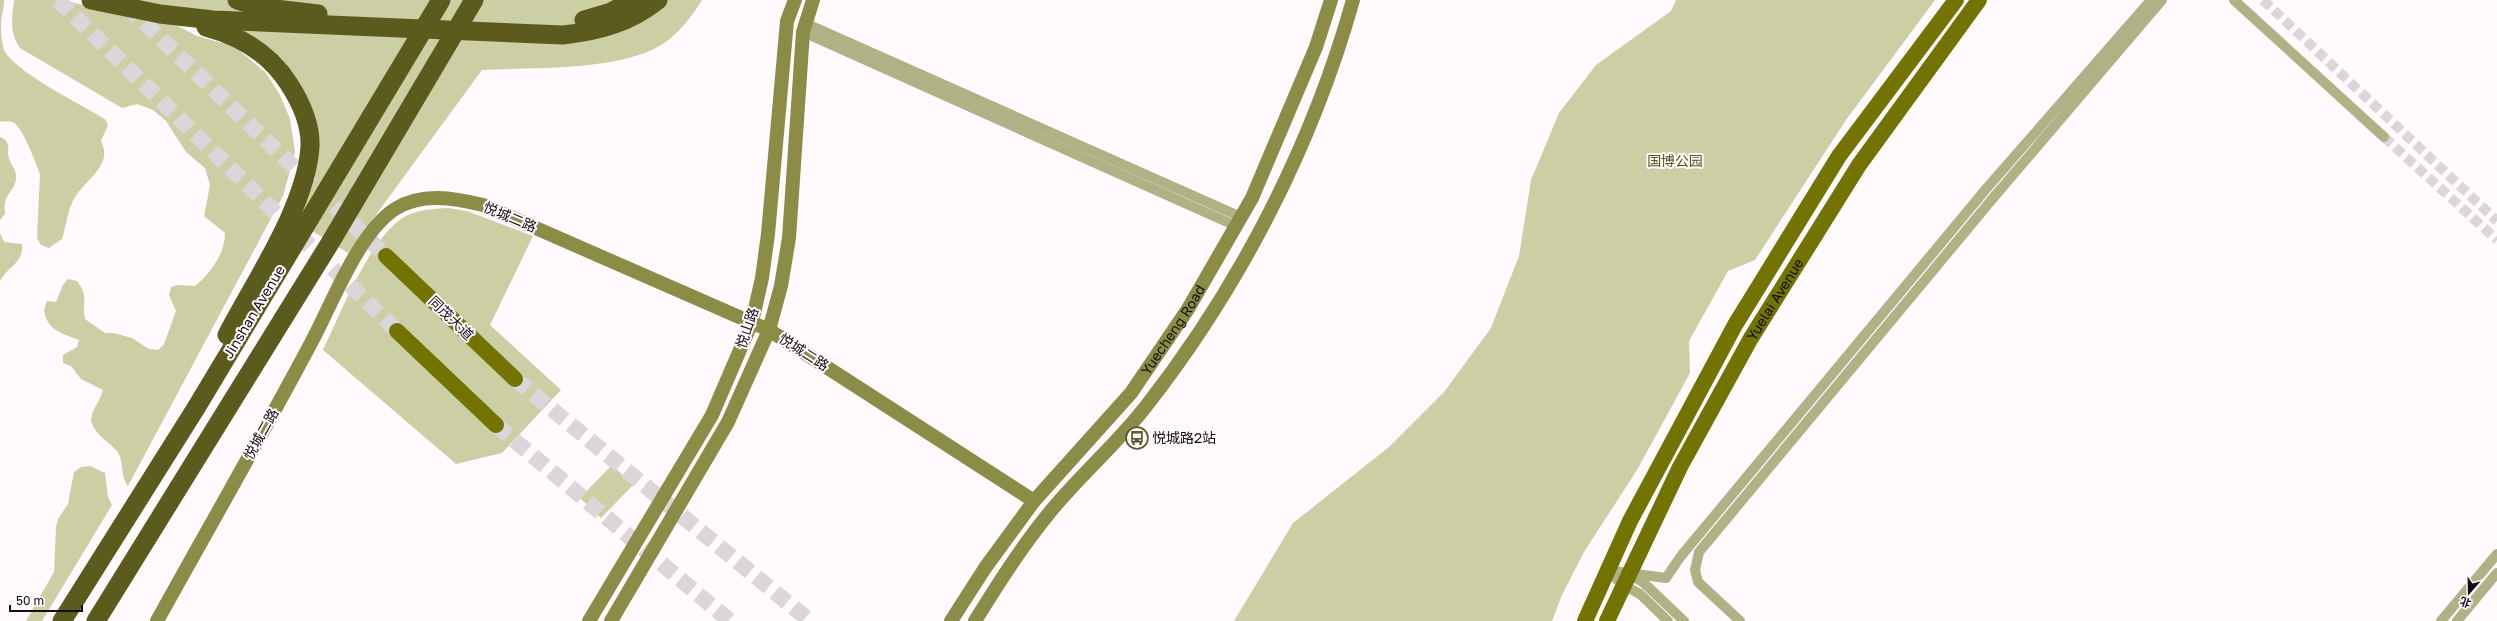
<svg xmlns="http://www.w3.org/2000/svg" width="2497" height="621" font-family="'Golos Text','Noto Sans SC',sans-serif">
	<rect width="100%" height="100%" fill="#fefafe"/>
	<g fill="#cccea3">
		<path d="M 0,0 L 4,0 L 4,5 C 0,20 0,36 4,50 C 15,72 82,105 105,119 L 108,125 L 101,141 C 115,167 81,181 72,203 C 67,214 66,227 62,239 L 49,248 L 41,245 L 37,238 L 40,174 C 36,163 22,126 13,122 C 9,121 4,122 0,121 Z"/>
		<path d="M 14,0 L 61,0 L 178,26 L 197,36 L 233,46 L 246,56 L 266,73 L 280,95 L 290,119 L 295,152 L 283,196 L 128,486 C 120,476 124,460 117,451 C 107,440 96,436 91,421 C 92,408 100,402 103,390 L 81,379 L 71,366 L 63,363 L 63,355 L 77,347 L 79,340 C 62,333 47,331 44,310 L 47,301 L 56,302 L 63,285 L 68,279 L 77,281 C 90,298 81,303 85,319 L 105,333 L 114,333 L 132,338 L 149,349 L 158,350 L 164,344 L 176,311 L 169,295 L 171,287 L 178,285 L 195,286 C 211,273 225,253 225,233 L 204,216 L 210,185 L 205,168 L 186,152 L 166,121 L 153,110 L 137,104 L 122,108 L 20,48 C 9,32 12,18 14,0 Z"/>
		<path d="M 131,0 L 702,0 C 690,19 675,39 654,49 C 608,71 533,67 482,70 L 348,253 L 296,221 L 312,116 L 244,32 Z"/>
		<path d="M 1676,0 L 1935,0 L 1846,120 L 1755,260 L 1728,271 L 1689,341 L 1690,373 L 1637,470 L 1584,552 L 1562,595 L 1552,621 L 1234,621 L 1293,523 L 1389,447 L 1444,392 L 1491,328 L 1519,256 L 1531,180 L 1559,113 L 1596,65 L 1671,11 Z"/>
		<path d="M 0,137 C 4,138 7,141 8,145 C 9,148 8,151 8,154 C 9,164 18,170 16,180 C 12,196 3,192 5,214 L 0,220 Z"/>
		<path d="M 448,208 L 467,211 L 533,236 L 490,325 L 561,390 L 502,453 L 456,464 L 323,350 C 341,313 370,236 406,216 C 420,209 433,209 448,208 Z"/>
		<path d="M 0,233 L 4,242 L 22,244 C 24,263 8,266 0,281 Z"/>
		<path d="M 612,465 L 633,485 L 601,518 L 580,498 Z"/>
		<path d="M 90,466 L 105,473 L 108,497 L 112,505 L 42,621 L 26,621 L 54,572 L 56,527 L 58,519 L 68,504 L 74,472 L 81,467 Z"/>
	</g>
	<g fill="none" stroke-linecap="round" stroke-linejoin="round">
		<g stroke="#dad6da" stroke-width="10" stroke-dasharray="10 5" stroke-linecap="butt">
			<path d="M 2263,0 L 2497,221"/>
			<path d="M 2384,137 L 2497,240"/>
		</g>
		<g stroke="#dad6da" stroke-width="16" stroke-dasharray="16 8" stroke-linecap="butt">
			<path d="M 58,0 L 397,331"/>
			<path d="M 127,6 L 386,256"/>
			<path d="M 515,379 L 810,621"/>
			<path d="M 496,425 L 730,621"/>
		</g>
		<g stroke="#afb284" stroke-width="10">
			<path d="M 2234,0 L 2384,137"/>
			<path d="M 805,23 L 1241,217"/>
			<path d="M 803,32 L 1236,226"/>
			<path d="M 1628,573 L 1666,578 L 1681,556 L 1986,189 L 2151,0"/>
			<path d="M 1668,621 L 1640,594 L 1623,585 L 1607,570 L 1628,573 L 1644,583 L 1684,621"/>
			<path d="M 1740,621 L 1698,582 L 1695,570 L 1699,552 L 1994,197 L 2162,0"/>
			<path d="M 2441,621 L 2497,554"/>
			<path d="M 2457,621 L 2497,573"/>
		</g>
		<g stroke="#8b8d46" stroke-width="14">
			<path d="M 157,621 C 208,529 261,437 311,343 C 332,304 358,233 395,209 C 422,192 454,198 483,205 L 769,330 L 1034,501"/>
			<path d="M 589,621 L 712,415 L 752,322 L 762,278 L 768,234 L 787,21 L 795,0"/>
			<path d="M 611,621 L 728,422 L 769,330 L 781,286 L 789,238 L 803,32 L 813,0"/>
			<path id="s1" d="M 951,621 L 985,568 L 1034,501 L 1131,393 L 1188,309 L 1252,198 L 1316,47 L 1331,0"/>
			<path d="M 975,621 C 998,584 1022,546 1050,512 C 1080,475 1118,443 1147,405 C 1240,286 1312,146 1353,0"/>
		</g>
		<g stroke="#727300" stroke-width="16">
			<path d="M 386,256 L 515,379"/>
			<path d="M 397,331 L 496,425"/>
			<path d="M 1585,621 L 1630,521 L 1735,325 L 1839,156 L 1956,0"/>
			<path id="s2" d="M 1607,621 L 1680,467 L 1751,338 L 1859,165 L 1979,0"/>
		</g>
		<g stroke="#5a5b1d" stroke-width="19">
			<path d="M 91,0 L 160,14 L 213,20 L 563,35 C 599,31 629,23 658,0"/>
			<path d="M 237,0 L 259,7 L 318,14"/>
			<path d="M 584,20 L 611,12 L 634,0"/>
			<path d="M 206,27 C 240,36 270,54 289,84 C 300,101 311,125 310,147 C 306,207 255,281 227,335"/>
			<path d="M 62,621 L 196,408 L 441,0"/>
			<path d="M 96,621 L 330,243 L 474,0"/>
		</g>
	</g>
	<defs>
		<g id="bus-ring" transform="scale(1.15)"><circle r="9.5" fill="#fefafe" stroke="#595a27" stroke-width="1.5"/><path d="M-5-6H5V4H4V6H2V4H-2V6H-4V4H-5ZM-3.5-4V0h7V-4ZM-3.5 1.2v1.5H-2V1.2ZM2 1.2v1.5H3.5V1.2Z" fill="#595a27"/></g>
	</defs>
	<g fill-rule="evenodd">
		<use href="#bus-ring" x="1137" y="438"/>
	</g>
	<g text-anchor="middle" stroke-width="4" stroke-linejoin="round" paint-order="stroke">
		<g font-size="14" fill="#575714" stroke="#fefafe">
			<text x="1675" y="166">国博公园</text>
		</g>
		<g font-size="14" fill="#110d10" stroke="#fefafe">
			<text transform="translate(510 217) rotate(23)" y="5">悦城二路</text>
			<text dy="5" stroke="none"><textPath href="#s2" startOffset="363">Yuelai Avenue</textPath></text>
			<text transform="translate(254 312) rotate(-59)" y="5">Jinshan Avenue</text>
			<text transform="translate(451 318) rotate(44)" y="5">同茂大道</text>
			<text transform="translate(747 328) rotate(-71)" y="5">悦山路</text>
			<text dy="5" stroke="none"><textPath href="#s1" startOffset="367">Yuecheng Road</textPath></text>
			<text transform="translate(804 352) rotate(33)" y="5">悦城二路</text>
			<text transform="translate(261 434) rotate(-61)" y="5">悦城二路</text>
		</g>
		<g font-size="14" fill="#110d10" stroke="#fefafe" text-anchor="start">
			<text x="1152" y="443">悦城路2站</text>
		</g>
	</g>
	<g transform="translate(2469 593) rotate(200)" stroke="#fefafe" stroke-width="3" paint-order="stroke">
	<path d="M0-3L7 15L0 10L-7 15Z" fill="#110d10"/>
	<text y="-6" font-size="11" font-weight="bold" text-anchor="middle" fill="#110d10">北</text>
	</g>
	<path d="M10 605v6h72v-6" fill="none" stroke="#110d10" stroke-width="2"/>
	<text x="16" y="605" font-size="12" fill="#110d10" stroke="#fefafe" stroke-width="3" paint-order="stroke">50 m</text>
</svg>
